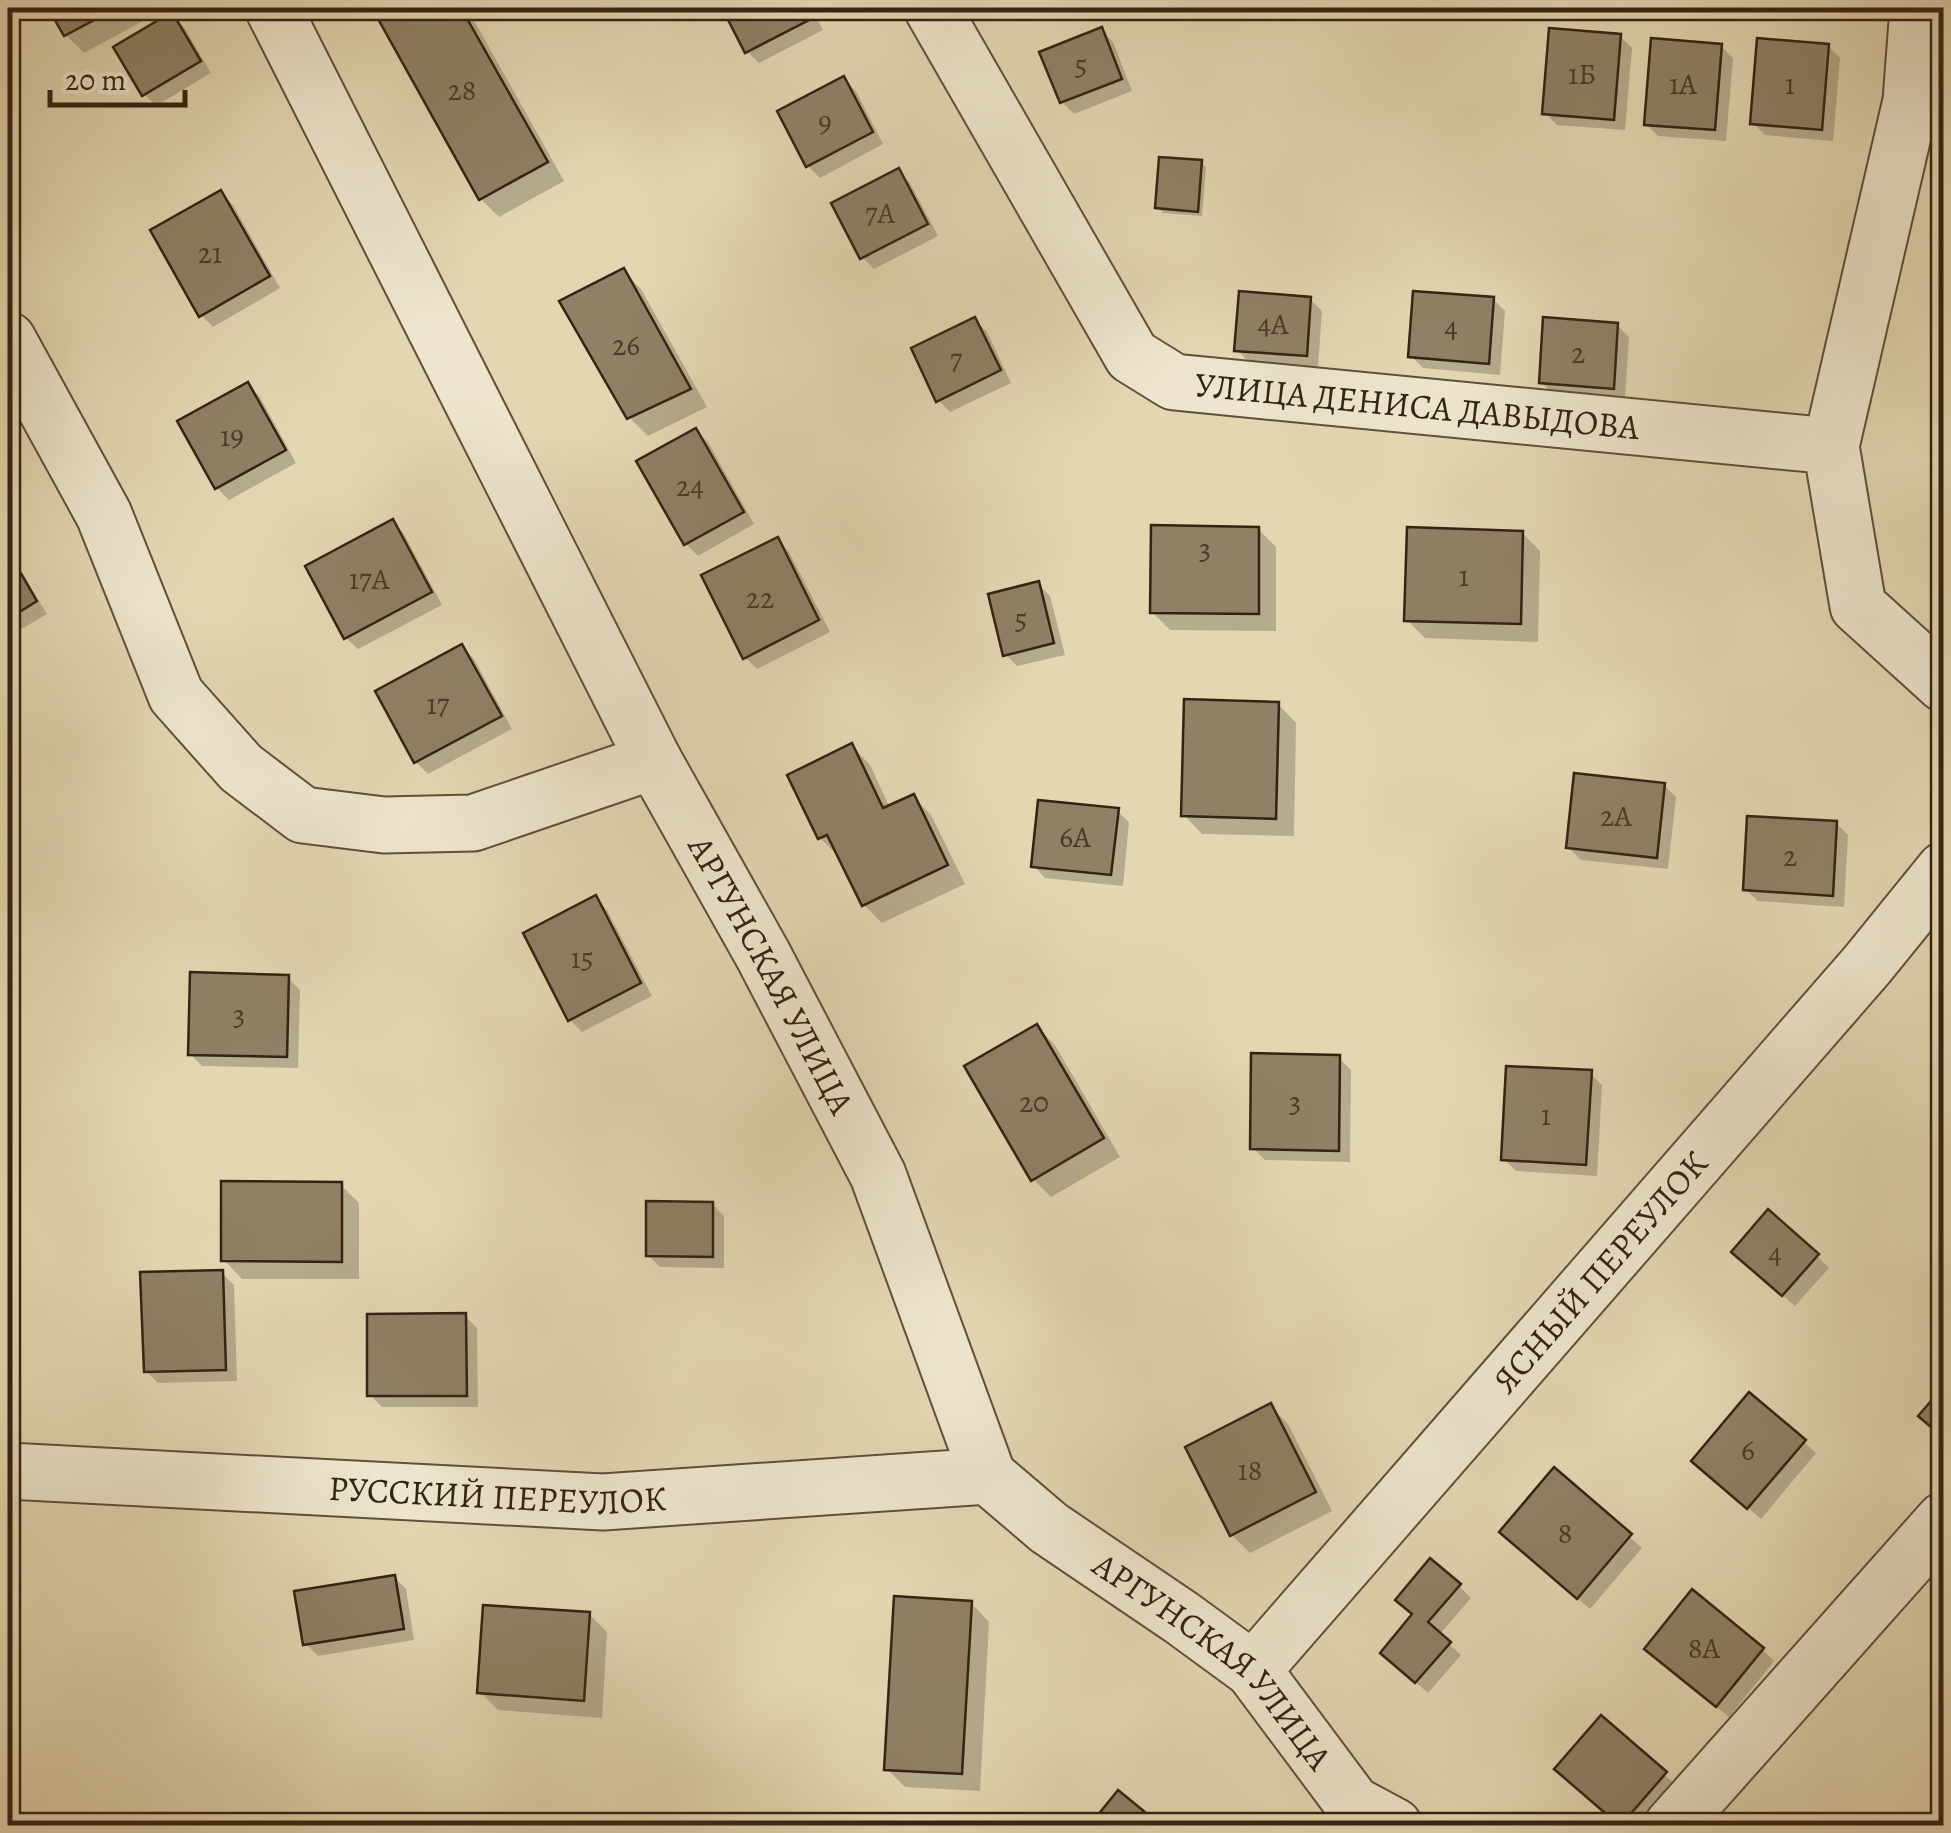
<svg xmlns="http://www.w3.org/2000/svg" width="1951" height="1833" font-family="Alegreya,serif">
	<rect width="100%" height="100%" fill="#e3d7b2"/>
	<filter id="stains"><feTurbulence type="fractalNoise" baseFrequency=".002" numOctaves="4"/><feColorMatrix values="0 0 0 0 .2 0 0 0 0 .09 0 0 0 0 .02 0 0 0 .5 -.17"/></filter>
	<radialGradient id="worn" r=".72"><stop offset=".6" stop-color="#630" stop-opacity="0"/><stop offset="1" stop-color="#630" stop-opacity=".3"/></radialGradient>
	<g fill="#0003">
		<path d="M 51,8 L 136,8 L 143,21 L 84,53 L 66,35 Z"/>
		<path d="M 399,8 L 467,8 L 564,181 L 499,217 L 481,199 L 380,18 Z"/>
		<path d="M 725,8 L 811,8 L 823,30 L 759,63 L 747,51 Z"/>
		<path d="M 172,15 L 184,27 L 211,73 L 156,106 L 144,94 Z"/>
		<path d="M 1101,30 L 1113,42 L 1132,91 L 1074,114 L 1062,102 Z"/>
		<path d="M 1620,36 L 1632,48 L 1625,130 L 1557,125 L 1545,113 Z"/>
		<path d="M 1721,46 L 1733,58 L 1726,141 L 1658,136 L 1646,124 Z"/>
		<path d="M 1828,46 L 1840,58 L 1833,141 L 1765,135 L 1753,123 Z"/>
		<path d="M 844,80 L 856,91 L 883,144 L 820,178 L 808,166 Z"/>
		<path d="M 1201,162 L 1206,167 L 1202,216 L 1163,213 L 1158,207 Z"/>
		<path d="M 898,171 L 910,183 L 938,236 L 874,269 L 862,257 Z"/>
		<path d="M 221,193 L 233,205 L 280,288 L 213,327 L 201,315 Z"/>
		<path d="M 623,271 L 641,289 L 707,407 L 648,436 L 629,417 Z"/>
		<path d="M 1310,299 L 1322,311 L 1318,367 L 1249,362 L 1237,350 Z"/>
		<path d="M 1493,299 L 1505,311 L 1500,375 L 1423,368 L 1411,356 Z"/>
		<path d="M 975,320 L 987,332 L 1011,383 L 950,412 L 938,400 Z"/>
		<path d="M 1617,325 L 1629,337 L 1625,399 L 1553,394 L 1541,382 Z"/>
		<path d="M 248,385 L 260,397 L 296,463 L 229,500 L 217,488 L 181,422 Z"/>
		<path d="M 696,431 L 708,442 L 754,524 L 698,556 L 686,544 Z"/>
		<path d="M 393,522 L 404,534 L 442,605 L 358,649 L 346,638 Z"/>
		<path d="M 1258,529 L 1276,547 L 1276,631 L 1170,630 L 1152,612 Z"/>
		<path d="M 1522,533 L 1540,551 L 1538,642 L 1425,638 L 1407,620 Z"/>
		<path d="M 777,540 L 789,552 L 830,632 L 757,669 L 745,657 Z"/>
		<path d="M 8,551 L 47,614 L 8,637 Z"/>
		<path d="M 1038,584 L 1050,596 L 1065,655 L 1017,666 L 1005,654 Z"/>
		<path d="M 462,647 L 474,659 L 512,729 L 428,774 L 416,762 Z"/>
		<path d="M 1278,704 L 1296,723 L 1294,836 L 1202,834 L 1184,815 Z"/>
		<path d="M 852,746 L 870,765 L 890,808 L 913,797 L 931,815 L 965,884 L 882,923 L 864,905 L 838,856 L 820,838 Z"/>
		<path d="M 1664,785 L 1676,797 L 1668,869 L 1581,860 L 1569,848 Z"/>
		<path d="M 1117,811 L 1129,822 L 1123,886 L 1045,878 L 1034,866 Z"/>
		<path d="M 1836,823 L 1848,835 L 1844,907 L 1758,901 L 1746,890 Z"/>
		<path d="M 8,852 L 16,867 L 8,872 Z"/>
		<path d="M 595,898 L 607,910 L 652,996 L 582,1032 L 570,1020 Z"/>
		<path d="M 288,978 L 300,990 L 298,1068 L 202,1066 L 190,1054 Z"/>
		<path d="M 1037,1027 L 1055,1045 L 1120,1157 L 1051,1197 L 1033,1179 Z"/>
		<path d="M 1339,1058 L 1351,1070 L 1350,1162 L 1265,1160 L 1253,1148 Z"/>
		<path d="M 1590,1073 L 1602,1085 L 1597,1176 L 1516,1171 L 1504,1159 Z"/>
		<path d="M 341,1185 L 359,1203 L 359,1279 L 242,1279 L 224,1260 Z"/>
		<path d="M 712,1204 L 724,1216 L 724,1268 L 660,1267 L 648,1255 Z"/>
		<path d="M 1817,1256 L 1829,1268 L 1795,1306 L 1746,1263 Z"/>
		<path d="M 222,1273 L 234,1285 L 237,1381 L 158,1383 L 146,1371 Z"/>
		<path d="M 465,1316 L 477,1328 L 478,1407 L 382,1407 L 370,1395 Z"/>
		<path d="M 1270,1406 L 1288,1424 L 1332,1511 L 1250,1553 L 1232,1535 L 1188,1448 Z"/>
		<path d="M 1804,1442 L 1816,1453 L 1761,1519 L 1706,1472 Z"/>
		<path d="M 1554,1471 L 1642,1548 L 1590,1609 L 1514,1544 Z"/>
		<path d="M 394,1577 L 406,1589 L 414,1640 L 318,1656 L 306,1644 Z"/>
		<path d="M 1459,1586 L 1471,1598 L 1439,1635 L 1461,1655 L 1428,1693 L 1395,1664 L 1414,1615 Z"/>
		<path d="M 971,1603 L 989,1622 L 980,1791 L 905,1787 L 887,1769 Z"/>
		<path d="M 589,1614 L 607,1632 L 602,1718 L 498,1710 L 480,1692 Z"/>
		<path d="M 1762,1649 L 1774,1661 L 1729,1717 L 1659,1660 Z"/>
		<path d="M 1601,1719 L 1677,1786 L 1642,1826 L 1621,1826 L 1569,1780 Z"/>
	</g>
	<g fill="#8f8066" stroke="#342214" stroke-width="2.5">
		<path d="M 48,8 L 117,8 L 64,36 Z"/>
		<path d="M 394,8 L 461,8 L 548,162 L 479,200 L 377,17 Z"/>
		<path d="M 722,8 L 807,8 L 813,18 L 745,53 Z"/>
		<path d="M 172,12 L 201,61 L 142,96 L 113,47 Z"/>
		<path d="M 1102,27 L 1122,79 L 1060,103 L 1039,52 Z"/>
		<path d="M 1549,28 L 1621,34 L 1614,120 L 1542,114 Z"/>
		<path d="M 1651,38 L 1722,44 L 1715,130 L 1644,125 Z"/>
		<path d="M 1757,38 L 1829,44 L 1822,130 L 1750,124 Z"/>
		<path d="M 844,76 L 873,132 L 806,167 L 777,111 Z"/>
		<path d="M 1159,157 L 1202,160 L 1198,212 L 1155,208 Z"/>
		<path d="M 899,168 L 928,224 L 860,259 L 831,203 Z"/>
		<path d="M 221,190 L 270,276 L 199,317 L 150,230 Z"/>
		<path d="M 624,268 L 691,389 L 627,419 L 559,301 Z"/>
		<path d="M 1239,291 L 1311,297 L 1307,356 L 1234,351 Z"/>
		<path d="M 1413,291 L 1494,297 L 1489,364 L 1408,357 Z"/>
		<path d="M 975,317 L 1001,370 L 936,402 L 911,348 Z"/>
		<path d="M 1543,317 L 1618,323 L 1614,389 L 1539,383 Z"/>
		<path d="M 248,382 L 286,450 L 215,489 L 177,421 Z"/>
		<path d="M 696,428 L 744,512 L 684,545 L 636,461 Z"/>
		<path d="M 393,519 L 432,592 L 344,639 L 305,566 Z"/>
		<path d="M 1151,525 L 1259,527 L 1259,614 L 1150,613 Z"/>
		<path d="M 1407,527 L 1523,531 L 1521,624 L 1404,621 Z"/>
		<path d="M 778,537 L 819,620 L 743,659 L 701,575 Z"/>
		<path d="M 8,551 L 37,601 L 8,619 Z"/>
		<path d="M 1039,581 L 1054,643 L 1003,656 L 988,594 Z"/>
		<path d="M 462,644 L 502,716 L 414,763 L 375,691 Z"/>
		<path d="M 1184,699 L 1279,702 L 1276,819 L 1181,816 Z"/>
		<path d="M 852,743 L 883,808 L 914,794 L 948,865 L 862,906 L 827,835 L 818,839 L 787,775 Z"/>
		<path d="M 1574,773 L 1665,783 L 1657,858 L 1566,848 Z"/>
		<path d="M 1038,800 L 1119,808 L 1111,875 L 1031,867 Z"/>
		<path d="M 1747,816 L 1837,821 L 1833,896 L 1743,890 Z"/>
		<path d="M 596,895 L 641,983 L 568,1021 L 523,933 Z"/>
		<path d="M 190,972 L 289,975 L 287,1057 L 188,1055 Z"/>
		<path d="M 1037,1024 L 1104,1138 L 1031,1181 L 964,1066 Z"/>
		<path d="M 1251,1053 L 1340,1055 L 1339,1151 L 1250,1149 Z"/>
		<path d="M 1506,1066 L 1592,1070 L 1586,1165 L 1501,1160 Z"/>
		<path d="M 221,1181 L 342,1182 L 342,1262 L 221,1261 Z"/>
		<path d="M 646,1201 L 713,1202 L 713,1257 L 646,1256 Z"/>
		<path d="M 1768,1209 L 1819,1254 L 1782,1296 L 1731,1252 Z"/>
		<path d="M 223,1270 L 226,1370 L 144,1372 L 140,1272 Z"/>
		<path d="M 466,1313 L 467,1396 L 367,1396 L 367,1314 Z"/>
		<path d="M 1944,1386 L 1944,1438 L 1918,1416 Z"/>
		<path d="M 1749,1392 L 1806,1440 L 1747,1509 L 1691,1461 Z"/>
		<path d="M 1271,1403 L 1316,1492 L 1230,1536 L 1185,1447 Z"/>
		<path d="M 1554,1467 L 1632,1534 L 1577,1599 L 1499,1532 Z"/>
		<path d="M 1430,1558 L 1461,1584 L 1428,1622 L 1451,1642 L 1415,1683 L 1380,1653 L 1412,1614 L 1395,1600 Z"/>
		<path d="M 395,1575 L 404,1629 L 303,1645 L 294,1591 Z"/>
		<path d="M 1692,1589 L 1764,1648 L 1716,1707 L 1644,1649 Z"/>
		<path d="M 894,1596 L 972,1601 L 962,1774 L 884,1770 Z"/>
		<path d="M 483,1605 L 590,1612 L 584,1701 L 477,1693 Z"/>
		<path d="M 1601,1715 L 1667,1772 L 1620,1826 L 1554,1769 Z"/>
		<path d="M 1118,1790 L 1162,1826 L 1089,1826 Z"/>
		<path d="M 50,1816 L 55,1826 L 33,1826 Z"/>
	</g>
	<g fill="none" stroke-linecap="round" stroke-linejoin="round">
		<g stroke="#604f3c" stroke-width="59">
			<g id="street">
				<path id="s1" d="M 273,8 L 654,761 L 763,955 L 878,1175 L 988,1476 L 1049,1528 L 1182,1618 L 1253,1670 L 1353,1804 L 1394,1826"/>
				<path id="s2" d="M 932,8 L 1132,356 L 1174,382 L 1831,446 L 1858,606 L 1944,684"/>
				<path d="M 8,340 L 104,515 L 176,695 L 241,768 L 303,815 L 384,825 L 473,823 L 654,761"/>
				<path d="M 1831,446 L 1911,101 L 1918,8"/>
				<path id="s3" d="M 8,1471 L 603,1502 L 988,1476"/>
				<path id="s4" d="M 1253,1670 L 1867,965 L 1944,870"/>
				<path d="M 1672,1826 L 1944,1520"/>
			</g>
		</g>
		<use href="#street" stroke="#ede5cd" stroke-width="55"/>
	</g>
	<g text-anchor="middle" stroke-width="10" stroke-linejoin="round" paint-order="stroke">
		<g font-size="30" fill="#4b3a28">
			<text x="1081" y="75">5</text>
			<text x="1582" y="84">1Б</text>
			<text x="1683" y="94">1А</text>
			<text x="1790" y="94">1</text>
			<text x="462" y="100">28</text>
			<text x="825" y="132">9</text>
			<text x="880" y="223">7А</text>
			<text x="210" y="263">21</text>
			<text x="1273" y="334">4А</text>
			<text x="1451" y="337">4</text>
			<text x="626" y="355">26</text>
			<text x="1578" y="363">2</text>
			<text x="956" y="369">7</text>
			<text x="232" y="446">19</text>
			<text x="690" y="496">24</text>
			<text x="1205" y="559">3</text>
			<text x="1464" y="586">1</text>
			<text x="369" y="589">17А</text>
			<text x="760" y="608">22</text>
			<text x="1021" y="629">5</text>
			<text x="438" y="714">17</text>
			<text x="1616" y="826">2А</text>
			<text x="1075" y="847">6А</text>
			<text x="1790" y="866">2</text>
			<text x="582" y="968">15</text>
			<text x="239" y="1025">3</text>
			<text x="1034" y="1112">20</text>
			<text x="1295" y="1112">3</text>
			<text x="1546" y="1125">1</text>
			<text x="1775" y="1263">4</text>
			<text x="1748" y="1460">6</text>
			<text x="1250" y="1480">18</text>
			<text x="1565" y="1543">8</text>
			<text x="1704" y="1658">8А</text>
		</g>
		<g font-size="35" fill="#342214" stroke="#ede5cd">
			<text dy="12" stroke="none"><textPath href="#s2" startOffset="695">УЛИЦА ДЕНИСА ДАВЫДОВА</textPath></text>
			<text dy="12" stroke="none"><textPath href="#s1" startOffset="1088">АРГУНСКАЯ УЛИЦА</textPath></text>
			<text dy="12" stroke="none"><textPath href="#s4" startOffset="528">ЯСНЫЙ ПЕРЕУЛОК</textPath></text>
			<text dy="12" stroke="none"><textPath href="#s3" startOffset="490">РУССКИЙ ПЕРЕУЛОК</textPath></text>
			<text dy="12" stroke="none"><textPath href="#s1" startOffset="1928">АРГУНСКАЯ УЛИЦА</textPath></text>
		</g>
	</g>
	<rect width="1951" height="1833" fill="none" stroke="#e3d7b2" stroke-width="40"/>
	<rect x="10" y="10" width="1931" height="1813" fill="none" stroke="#342214" stroke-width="5"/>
	<rect x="20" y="20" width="1911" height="1793" fill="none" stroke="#342214" stroke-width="2.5"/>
	<path d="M50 90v15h135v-15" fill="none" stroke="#342214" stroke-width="5"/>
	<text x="65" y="90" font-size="30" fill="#342214" stroke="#ede5cd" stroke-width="8" paint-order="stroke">20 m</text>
	<rect width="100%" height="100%" filter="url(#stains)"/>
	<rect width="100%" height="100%" fill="url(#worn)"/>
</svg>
